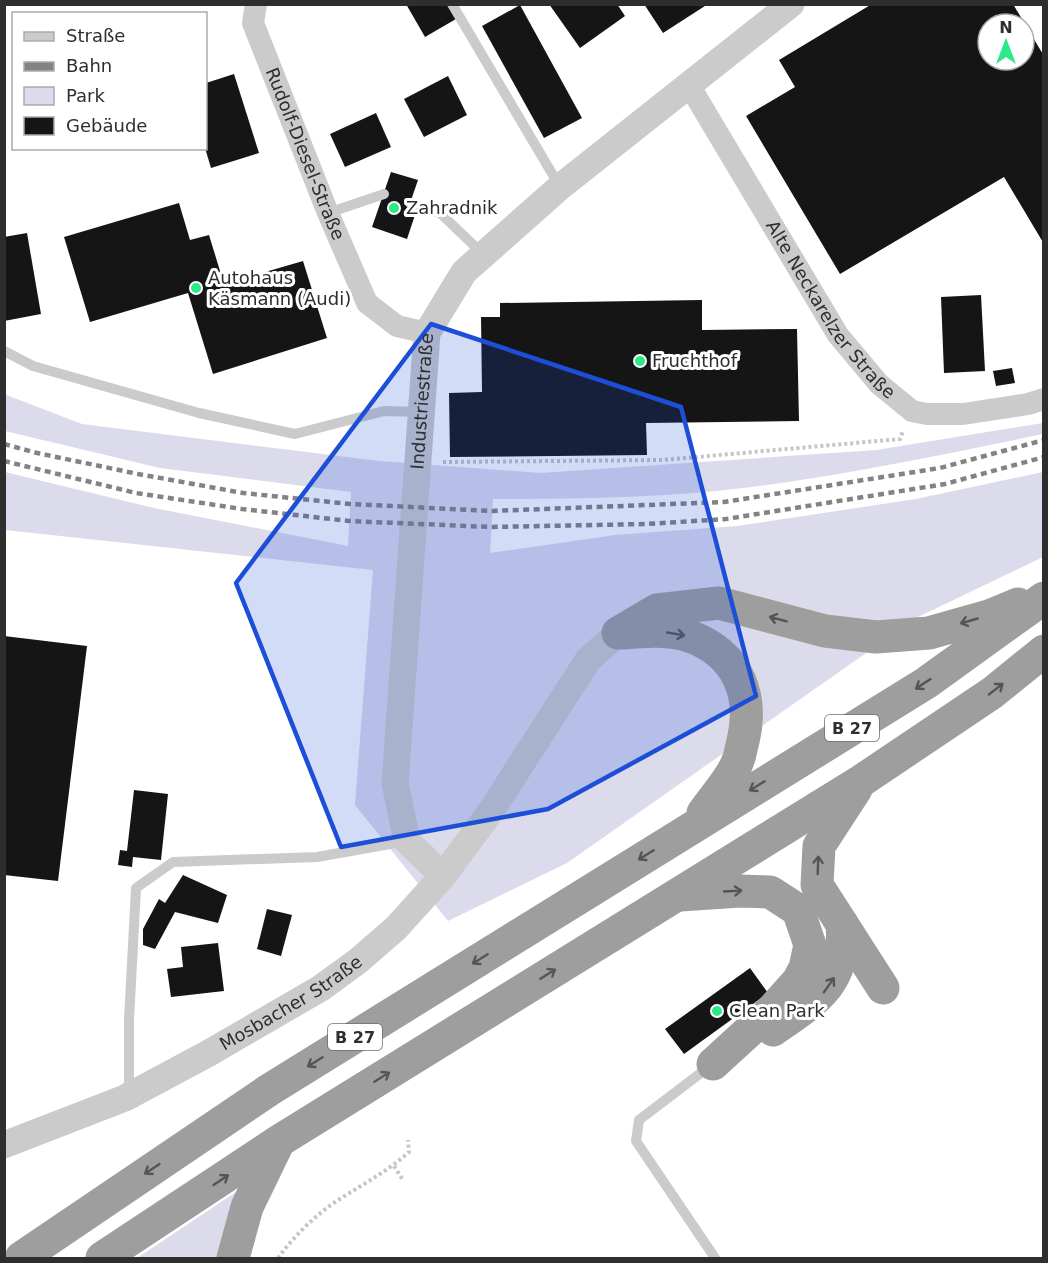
<svg xmlns="http://www.w3.org/2000/svg" width="1048" height="1263" font-family="'DejaVu Sans',sans-serif">
	<rect width="100%" height="100%" fill="#fff"/>
	<g fill="#dcdbec">
		<path d="M 4,394 L 82,424 L 379,461 L 541,473 L 876,450 L 1043,423 L 1043,434 C 947,454 850,474 752,487 C 666,498 580,499 493,499 L 490,553 L 615,535 L 737,526 L 916,499 L 1043,472 L 1043,557 L 916,618 L 567,863 L 448,921 L 355,805 L 373,570 L 5,530 L 5,472 L 154,508 L 348,546 L 351,492 L 160,468 L 5,431 Z"/>
		<path d="M 248,1184 L 224,1258 L 137,1258 Z"/>
	</g>
	<g fill="#151515" fill-rule="evenodd">
		<path d="M 406,4 L 448,4 L 456,19 L 425,37 Z"/>
		<path d="M 549,4 L 617,4 L 625,16 L 580,48 Z"/>
		<path d="M 644,4 L 708,4 L 663,33 Z"/>
		<path d="M 872,4 L 1013,4 L 1044,56 L 1044,244 L 1004,177 L 840,274 L 746,116 L 795,87 L 779,60 ZM 988,24 L 1024,24 L 1024,60 L 988,60 Z"/>
		<path d="M 520,5 L 582,118 L 544,138 L 482,26 Z"/>
		<path d="M 234,74 L 259,153 L 211,168 L 205,148 L 206,83 Z"/>
		<path d="M 448,76 L 467,115 L 424,137 L 404,99 Z"/>
		<path d="M 376,113 L 391,147 L 345,167 L 330,134 Z"/>
		<path d="M 391,172 L 418,180 L 407,212 L 415,215 L 407,239 L 372,227 Z"/>
		<path d="M 179,203 L 190,240 L 209,235 L 224,284 L 303,261 L 327,338 L 213,374 L 188,293 L 90,322 L 64,237 Z"/>
		<path d="M 27,233 L 41,314 L 4,321 L 4,237 Z"/>
		<path d="M 981,295 L 985,371 L 944,373 L 941,297 Z"/>
		<path d="M 702,300 L 702,330 L 797,329 L 799,421 L 646,423 L 647,455 L 450,457 L 449,393 L 482,392 L 481,317 L 500,317 L 500,303 Z"/>
		<path d="M 1012,368 L 1015,383 L 996,386 L 993,371 Z"/>
		<path d="M 4,636 L 87,646 L 58,881 L 4,875 Z"/>
		<path d="M 134,790 L 168,794 L 161,860 L 133,857 L 132,867 L 118,865 L 120,850 L 127,851 Z"/>
		<path d="M 183,875 L 227,895 L 218,923 L 175,912 L 155,949 L 143,945 L 143,929 L 159,899 L 165,903 Z"/>
		<path d="M 267,909 L 292,915 L 281,956 L 257,949 Z"/>
		<path d="M 218,943 L 224,991 L 171,997 L 167,969 L 183,967 L 181,947 Z"/>
		<path d="M 750,968 L 768,993 L 684,1054 L 665,1029 Z"/>
	</g>
	<g fill="none" stroke-linecap="round" stroke-linejoin="round">
		<g stroke="#c5c5c5" stroke-width="4" stroke-dasharray="3 3" stroke-linecap="butt">
			<path d="M 443,462 L 663,460 L 900,439 L 903,431"/>
			<path d="M 394,1166 L 403,1180"/>
			<path d="M 278,1258 C 292,1239 311,1219 331,1205 C 357,1187 386,1173 409,1152 L 408,1140"/>
		</g>
		<g stroke="#cbcbcb" stroke-width="10">
			<path d="M 452,4 L 560,187"/>
			<path d="M 410,203 L 440,213 L 483,254"/>
			<path d="M 328,213 L 384,194"/>
			<path d="M 4,351 L 33,366 L 199,413 L 295,434 L 384,411 L 420,412"/>
			<path d="M 710,1066 L 639,1120 L 636,1141 L 715,1258"/>
			<path d="M 126,1095 L 129,1083 L 129,1020 L 136,888 L 173,862 L 317,857 L 407,841"/>
		</g>
		<g stroke="#cbcbcb" stroke-width="22">
			<path id="s1" d="M 256,4 L 253,23 L 328,213 L 367,303 L 397,326 L 427,333"/>
			<path id="s2" d="M 689,85 L 838,335 L 879,384 L 912,411 L 927,414 L 963,414 L 1028,404 L 1044,399"/>
		</g>
		<g stroke="#cbcbcb" stroke-width="27">
			<path id="s3" d="M 443,876 L 407,841 L 395,783 L 427,333 L 464,272 L 560,187 L 791,4"/>
			<path id="s4" d="M 4,1145 L 125,1098 L 209,1053 L 321,988 L 358,961 L 396,928 L 443,876 L 491,811 L 588,660 L 618,633"/>
		</g>
		<g stroke="#9e9e9e" stroke-width="33">
			<path d="M 618,633 L 657,610 L 719,603 L 825,631 L 876,637 L 929,633 L 989,616 L 1018,604"/>
			<path d="M 623,633 C 645,631 670,629 692,637 C 738,655 754,695 743,741 C 741,748 740,757 737,763 C 731,779 713,798 703,813"/>
			<path d="M 856,789 L 819,846 L 817,885 L 883,988"/>
			<path d="M 680,895 L 740,891 L 770,892 L 798,910 L 810,945 L 805,968 L 798,981 L 773,1009 L 713,1064"/>
			<path d="M 773,1030 C 817,1000 847,982 842,924"/>
			<path d="M 21,1258 L 269,1090 L 926,683 L 1044,598"/>
			<path d="M 102,1258 L 279,1141 L 861,781 L 992,693 L 1044,651"/>
			<path d="M 233,1258 L 247,1207 L 278,1143"/>
		</g>
		<g stroke="#838383" stroke-width="4.5" stroke-dasharray="6 4.5" stroke-linecap="butt">
			<path d="M 4,444 L 37,453 L 138,474 L 243,493 L 350,504 L 492,511 L 724,502 L 940,468 L 1044,440"/>
			<path d="M 4,461 L 136,493 L 242,509 L 349,521 L 491,527 L 647,524 L 726,519 L 945,484 L 1044,457"/>
		</g>
	</g>
	<defs><path id="oneway-shaft" d="M-6 0H5M1.5-3L5.5 0L1.5 3" fill="none" stroke-width="1.6" stroke-linecap="round" stroke-linejoin="round" transform="scale(1.5)"/></defs>
	<g stroke="#555">
		<use href="#oneway-shaft" transform="translate(778 619) rotate(-165)"/>
		<use href="#oneway-shaft" transform="translate(969 621) rotate(164)"/>
		<use href="#oneway-shaft" transform="translate(676 634) rotate(10)"/>
		<use href="#oneway-shaft" transform="translate(923 684) rotate(147)"/>
		<use href="#oneway-shaft" transform="translate(996 689) rotate(-38)"/>
		<use href="#oneway-shaft" transform="translate(757 786) rotate(148)"/>
		<use href="#oneway-shaft" transform="translate(646 855) rotate(148)"/>
		<use href="#oneway-shaft" transform="translate(818 865) rotate(-88)"/>
		<use href="#oneway-shaft" transform="translate(733 891) rotate(-3)"/>
		<use href="#oneway-shaft" transform="translate(480 959) rotate(148)"/>
		<use href="#oneway-shaft" transform="translate(548 974) rotate(-32)"/>
		<use href="#oneway-shaft" transform="translate(829 985) rotate(-55)"/>
		<use href="#oneway-shaft" transform="translate(315 1062) rotate(148)"/>
		<use href="#oneway-shaft" transform="translate(382 1077) rotate(-32)"/>
		<use href="#oneway-shaft" transform="translate(152 1169) rotate(146)"/>
		<use href="#oneway-shaft" transform="translate(221 1180) rotate(-34)"/>
	</g>
	<path fill="#1d4ed8" fill-opacity="0.2" stroke="#1d4ed8" stroke-width="4.5" stroke-linejoin="round" d="M 431,324 L 681,407 L 756,696 L 548,809 L 341,847 L 236,583 Z"/>
	<g fill="#2de988" stroke="#fff" stroke-width="2">
		<circle cx="394" cy="208" r="6"/>
		<circle cx="196" cy="288" r="6"/>
		<circle cx="640" cy="361" r="6"/>
		<circle cx="717" cy="1011" r="6"/>
	</g>
	<g text-anchor="middle" stroke-width="6" stroke-linejoin="round" paint-order="stroke">
		<g fill="#fff" stroke="#6d6d6d" stroke-width="1.5">
			<rect x="825" y="715" width="54" height="26" rx="4.5"/>
			<rect x="328" y="1024" width="54" height="26" rx="4.5"/>
		</g>
		<g font-size="16" font-weight="bold" fill="#2e2e2e">
			<text x="852" y="734">B 27</text>
			<text x="355" y="1043">B 27</text>
		</g>
		<g font-size="18" fill="#2e2e2e" stroke="#fff">
			<text dy="6" stroke="none"><textPath href="#s1" startOffset="160">Rudolf-Diesel-Straße</textPath></text>
			<text dy="6" stroke="none"><textPath href="#s2" startOffset="266">Alte Neckarelzer Straße</textPath></text>
			<text dy="6" stroke="none"><textPath href="#s3" startOffset="492">Industriestraße</textPath></text>
			<text dy="6" stroke="none"><textPath href="#s4" startOffset="321">Mosbacher Straße</textPath></text>
		</g>
		<g font-size="18" fill="#2e2e2e" stroke="#fff" text-anchor="start">
			<text x="406" y="214">Zahradnik</text>
			<text x="208" y="284">Autohaus<tspan x="208" dy="21">Käsmann (Audi)</tspan></text>
			<text x="652" y="367">Fruchthof</text>
			<text x="729" y="1017">Clean Park</text>
		</g>
	</g>
	<rect width="1048" height="1263" fill="none" stroke="#2e2e2e" stroke-width="12"/>
	<rect x="12" y="12" width="195" height="138" fill="#ffffff" stroke="#ababab" stroke-width="1.5"/>
	<rect x="24" y="32" width="30" height="9" fill="#cbcbcb" stroke="#ababab" stroke-width="1.5"/>
	<text x="66" y="42" font-size="18" fill="#2e2e2e">Straße</text>
	<rect x="24" y="62" width="30" height="9" fill="#838383" stroke="#ababab" stroke-width="1.5"/>
	<text x="66" y="72" font-size="18" fill="#2e2e2e">Bahn</text>
	<rect x="24" y="87" width="30" height="18" fill="#dcdbec" stroke="#ababab" stroke-width="1.5"/>
	<text x="66" y="102" font-size="18" fill="#2e2e2e">Park</text>
	<rect x="24" y="117" width="30" height="18" fill="#151515" stroke="#ababab" stroke-width="1.5"/>
	<text x="66" y="132" font-size="18" fill="#2e2e2e">Gebäude</text>
	<g transform="translate(1006 42)"><circle r="28" fill="#ffffff" stroke="#ababab" stroke-width="1.5"/>
	<path d="M0-4.5L10 22L0 15L-10 22Z" fill="#2de988"/>
	<text y="-9" font-size="16" font-weight="bold" text-anchor="middle" fill="#2e2e2e">N</text>
	</g>
</svg>
